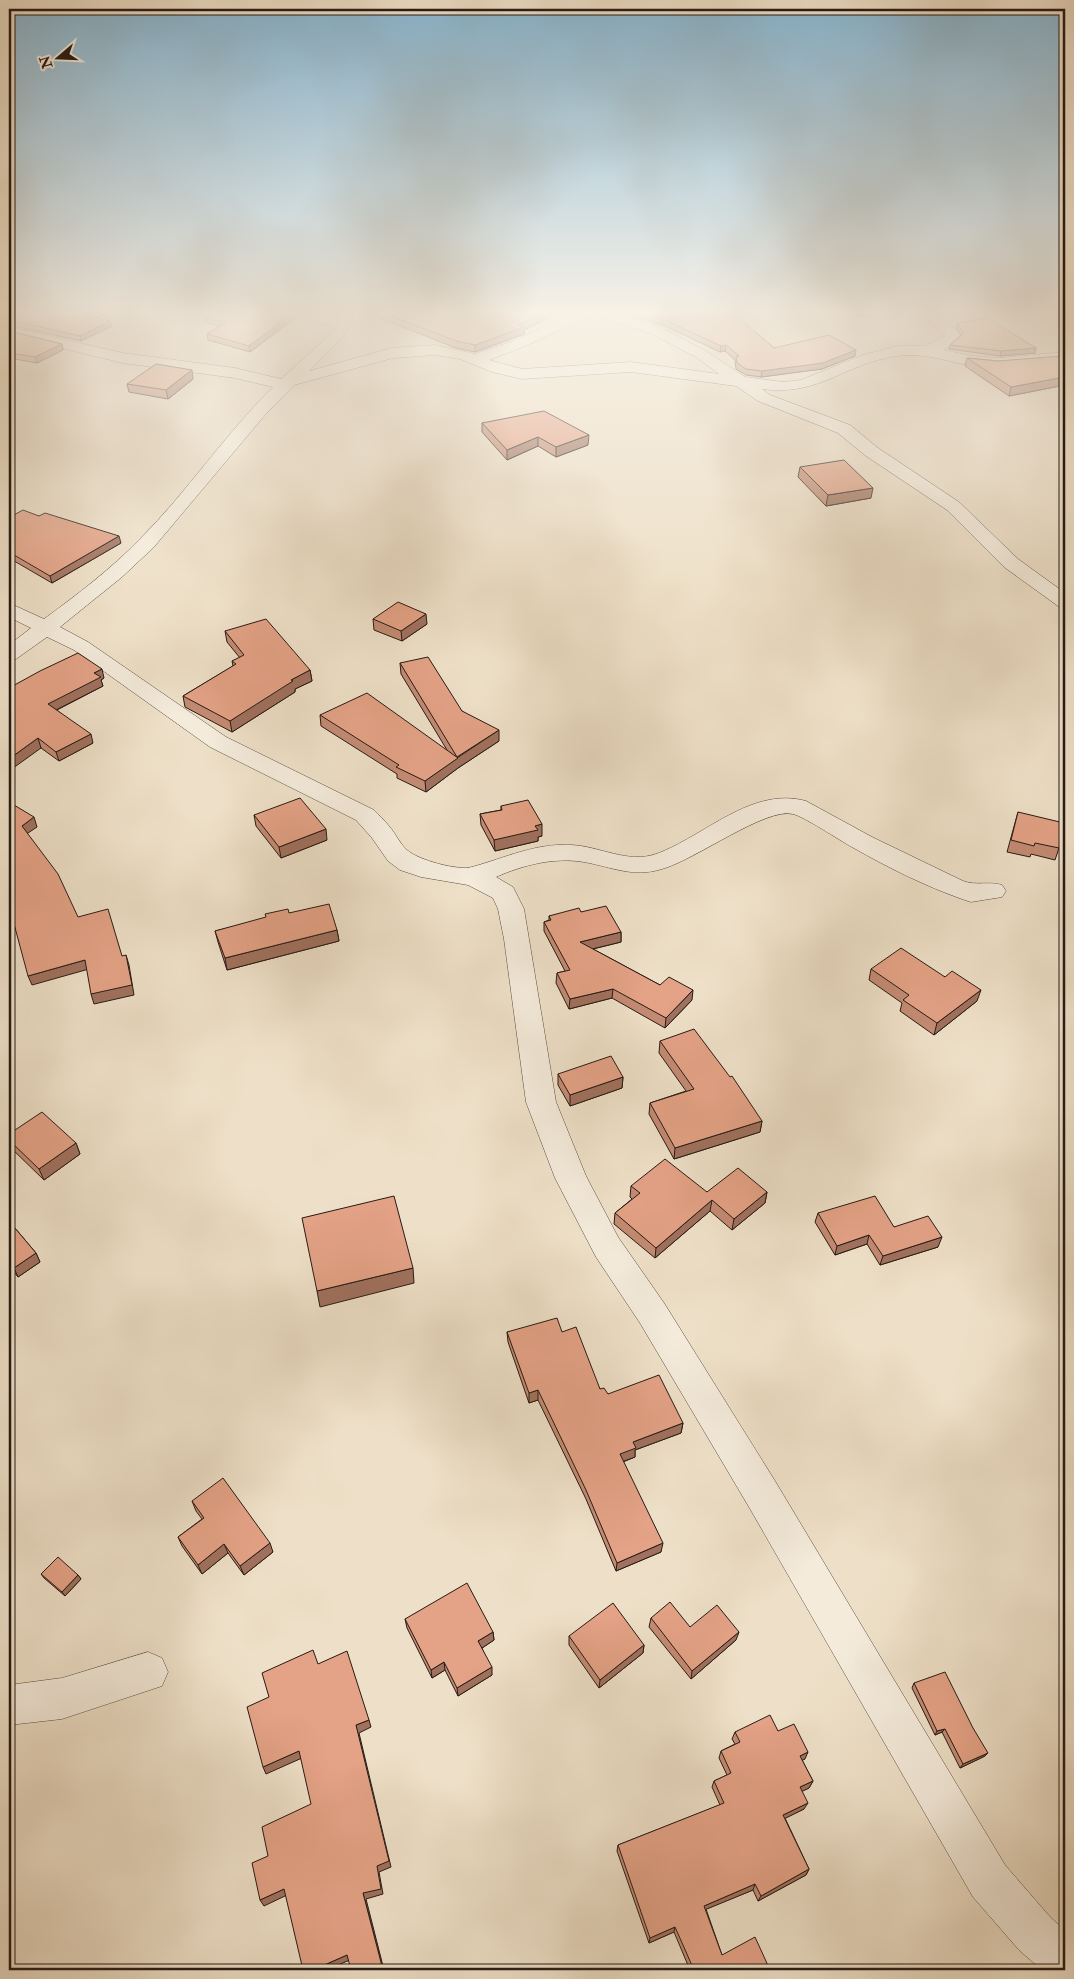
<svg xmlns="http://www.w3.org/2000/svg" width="1074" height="1979" font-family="'IM FELL Double Pica',serif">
	<rect width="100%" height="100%" fill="#eee0c8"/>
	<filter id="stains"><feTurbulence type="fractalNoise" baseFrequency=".004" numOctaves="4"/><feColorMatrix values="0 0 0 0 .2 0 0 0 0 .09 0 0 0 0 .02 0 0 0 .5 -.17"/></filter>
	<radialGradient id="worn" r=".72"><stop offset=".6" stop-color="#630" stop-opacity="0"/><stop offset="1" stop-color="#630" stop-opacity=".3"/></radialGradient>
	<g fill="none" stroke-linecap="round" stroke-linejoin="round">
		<g stroke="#584c42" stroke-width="1">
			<g id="minor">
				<path d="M 300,313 L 320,313 L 339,320 L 342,313 L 356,313 L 342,338 L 309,371 L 392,348 L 435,345 L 475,354 L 513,341 L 575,313 L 593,313 L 591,316 L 523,347 L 489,360 L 522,369 L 631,362 L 719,374 L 696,357 L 650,333 L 596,316 L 594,313 L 615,313 L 660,327 L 706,351 L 745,377 L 783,382 L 801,380 L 863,355 L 898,346 L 925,346 L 945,336 L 944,334 L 919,313 C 939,313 949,320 961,337 L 952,346 L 943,350 L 973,356 L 1000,358 L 1065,352 L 1065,362 C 1035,364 1004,370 973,366 C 948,362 924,352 897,356 C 845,363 820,397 762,389 L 770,395 L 850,425 L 878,448 L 959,502 L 1018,559 L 1065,593 L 1065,608 L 1058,606 L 1004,567 L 947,510 L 866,456 L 838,433 L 758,401 L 736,386 L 631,372 L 522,379 L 492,372 L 460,359 L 435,355 L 393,358 L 294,385 L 265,415 L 154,547 L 122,577 L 60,627 L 88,642 L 226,737 L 374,810 C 379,815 384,820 389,826 C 396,834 400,844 407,850 C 418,860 458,871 472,867 C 505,858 535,843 571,845 C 599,846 628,864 656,854 C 704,837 751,786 806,801 L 872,837 L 963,881 C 976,886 989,881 1002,885 L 1006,891 L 1002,897 L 971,902 L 962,899 C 925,886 887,867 852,847 C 839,840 805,817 793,814 C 766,807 695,860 662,869 C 633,878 612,867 584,862 C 554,857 523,865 496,877 L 513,887 L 524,909 L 556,1102 L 586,1176 L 618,1237 L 664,1303 L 775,1481 L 1005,1865 L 1051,1918 L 1065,1930 L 1065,1970 L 1042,1970 L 1019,1950 L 973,1897 L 749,1507 L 640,1323 L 596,1257 L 555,1178 L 526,1102 L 504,939 L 498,909 L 493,898 L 468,885 L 421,877 L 400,870 L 388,861 L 372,838 L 356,820 L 210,747 L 74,650 L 47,637 L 16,659 L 9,661 L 9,645 L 31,628 L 9,617 L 9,603 L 44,619 C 78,594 111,569 140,539 C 188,491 225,434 273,387 L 235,378 L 123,363 L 9,335 L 9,327 L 123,353 L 235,368 L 281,379 L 322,342 L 334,328 L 302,316 Z"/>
				<path d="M 148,1652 L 162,1658 L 168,1672 L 162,1686 L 62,1719 L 9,1725 L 9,1685 L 62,1678 Z"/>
			</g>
		</g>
		<use href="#minor" fill="#f4ebdb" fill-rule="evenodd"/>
	</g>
	<g fill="#c48b73" stroke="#261a15">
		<path d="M 9,313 L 108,313 L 97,318 L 110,321 L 112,326 L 81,341 L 9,325 L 9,326 Z"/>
		<path d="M 375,313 L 559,313 L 524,330 L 524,334 L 475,352 L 456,348 L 375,316 Z"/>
		<path d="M 625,313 L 733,313 L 774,348 L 855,356 L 822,369 L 761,377 L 746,375 L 736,369 L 735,360 L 725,351 L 720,352 L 665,326 Z"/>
		<path d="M 855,313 L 887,313 L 861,317 Z"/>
		<path d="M 299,315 L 250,352 L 208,340 L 207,334 L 220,326 L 205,322 L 204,316 Z"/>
		<path d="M 957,323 L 1036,348 L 1035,353 L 1000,356 L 949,349 L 950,345 L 961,335 L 956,327 Z"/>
		<path d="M 9,331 L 62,344 L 63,350 L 37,363 L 9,358 Z"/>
		<path d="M 967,358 L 998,361 L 1065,359 L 1065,385 L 1009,396 L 965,366 Z"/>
		<path d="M 193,379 L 168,399 L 129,392 L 127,384 Z"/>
		<path d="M 482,423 L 588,445 L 556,457 L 538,446 L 507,460 L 482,432 Z"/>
		<path d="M 800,467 L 871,498 L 826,506 L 798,477 Z"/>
		<path d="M 9,516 L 39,516 L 121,543 L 52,583 L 9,558 Z"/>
		<path d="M 373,619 L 427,624 L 402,641 L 374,630 Z"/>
		<path d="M 225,631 L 310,670 L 312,681 L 295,689 L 295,692 L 232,732 L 185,707 L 183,696 L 233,666 L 232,661 L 240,658 L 227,642 Z"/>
		<path d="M 400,663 L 462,711 L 499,741 L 458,768 L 426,792 L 397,778 L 397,774 L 321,726 L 320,715 L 447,750 L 401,674 Z"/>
		<path d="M 104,678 L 101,680 L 103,686 L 57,710 L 93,743 L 59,761 L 41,748 L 9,688 Z"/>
		<path d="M 501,806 L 542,836 L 538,837 L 538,841 L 495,851 L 481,825 L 480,814 L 501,810 Z"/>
		<path d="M 1018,812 L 1059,848 L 1055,860 L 1031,854 L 1030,857 L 1007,852 Z"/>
		<path d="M 254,815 L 327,840 L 281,858 L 256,826 Z"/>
		<path d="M 581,912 L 621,932 L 621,942 L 593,949 L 660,985 L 692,1000 L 665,1028 L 612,998 L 569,1009 L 556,983 L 557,973 L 565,971 L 544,931 L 544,922 L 549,920 L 549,916 Z"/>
		<path d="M 289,913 L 337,930 L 339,941 L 227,970 L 218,942 L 215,931 Z"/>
		<path d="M 871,969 L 945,977 L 977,1001 L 934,1035 L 900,1011 L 902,1003 L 869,980 Z"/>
		<path d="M 660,1041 L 762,1121 L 760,1132 L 674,1159 L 649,1114 L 650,1103 L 686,1091 L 659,1053 Z"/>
		<path d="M 558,1074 L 623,1077 L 622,1088 L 570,1106 L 558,1085 Z"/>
		<path d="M 9,1134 L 76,1143 L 80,1154 L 44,1180 L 10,1147 L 9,1144 Z"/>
		<path d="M 631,1186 L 707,1192 L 767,1192 L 765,1203 L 732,1230 L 710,1211 L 655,1258 L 614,1224 L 615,1213 L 632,1199 L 630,1197 Z"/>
		<path d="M 818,1213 L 894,1227 L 938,1247 L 880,1265 L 867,1244 L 835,1255 L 815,1222 Z"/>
		<path d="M 9,1221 L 36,1253 L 40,1262 L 18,1277 L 9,1266 Z"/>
		<path d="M 507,1332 L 562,1332 L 600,1389 L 608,1394 L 683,1423 L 681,1433 L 635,1450 L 635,1457 L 623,1462 L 661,1552 L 616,1571 L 586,1499 L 538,1400 L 529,1403 L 508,1342 Z"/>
		<path d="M 192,1501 L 273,1552 L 244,1575 L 228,1553 L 202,1574 L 182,1546 L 178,1537 L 202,1519 L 196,1511 Z"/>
		<path d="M 41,1574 L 78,1575 L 81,1579 L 65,1596 L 44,1578 Z"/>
		<path d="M 651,1618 L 690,1627 L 736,1640 L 691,1679 L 649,1627 Z"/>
		<path d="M 405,1619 L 493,1632 L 494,1640 L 482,1648 L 492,1675 L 458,1696 L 445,1670 L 432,1678 L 407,1628 Z"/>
		<path d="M 569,1636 L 644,1645 L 643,1653 L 599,1688 L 569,1645 Z"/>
		<path d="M 914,1683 L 985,1756 L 960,1768 L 942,1732 L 935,1735 L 912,1688 Z"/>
		<path d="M 778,1731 L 805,1759 L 802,1760 L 813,1781 L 809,1788 L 802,1791 L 804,1809 L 785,1818 L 809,1869 L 806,1875 L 758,1901 L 753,1890 L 706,1909 L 722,1955 L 770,1970 L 690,1970 L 674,1932 L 649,1943 L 617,1851 L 618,1845 L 720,1805 L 712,1787 L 714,1781 L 727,1775 L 719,1758 L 721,1751 L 735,1744 L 732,1739 L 735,1732 Z"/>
	</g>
	<g fill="#a0715e" stroke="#261a15">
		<path d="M 94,313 L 108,313 L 88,321 L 87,316 Z"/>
		<path d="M 294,313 L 299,313 L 299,315 L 250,352 L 249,346 Z"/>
		<path d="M 545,313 L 559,313 L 524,330 L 524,334 L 475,352 L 475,345 Z"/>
		<path d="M 861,313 L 887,313 L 861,317 Z"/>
		<path d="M 110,321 L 112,326 L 81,341 L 80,336 Z"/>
		<path d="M 62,344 L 63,350 L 37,363 L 35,357 Z"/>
		<path d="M 726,345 L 725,351 L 720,352 L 721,346 Z"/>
		<path d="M 1036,348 L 1035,353 L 1000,356 L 1001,351 Z"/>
		<path d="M 856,350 L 855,356 L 822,369 L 761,377 L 762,371 Z"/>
		<path d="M 192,370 L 193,379 L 168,399 L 166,390 Z"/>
		<path d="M 1065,377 L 1065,385 L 1009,396 L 1011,387 Z"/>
		<path d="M 589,435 L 588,445 L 556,457 L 556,447 Z"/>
		<path d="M 538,437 L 538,446 L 507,460 L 507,450 Z"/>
		<path d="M 873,488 L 871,498 L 826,506 L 828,495 Z"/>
		<path d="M 119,536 L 121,543 L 52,583 L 50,576 Z"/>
		<path d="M 426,614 L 427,624 L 402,641 L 401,631 Z"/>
		<path d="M 102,669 L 104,678 L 101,680 L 103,686 L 50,713 L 48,704 L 94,673 Z"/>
		<path d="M 310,670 L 312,681 L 295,689 L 295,692 L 232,732 L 230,721 L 291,680 Z"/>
		<path d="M 499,730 L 499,741 L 458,768 L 426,792 L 425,781 L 457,758 Z"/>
		<path d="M 91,734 L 93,743 L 59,761 L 56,752 Z"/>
		<path d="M 38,738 L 41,748 L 9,771 L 9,759 Z"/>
		<path d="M 34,817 L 37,827 L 25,835 L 22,826 Z"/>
		<path d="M 542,824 L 542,836 L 538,837 L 538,841 L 495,851 L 494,840 L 535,826 Z"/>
		<path d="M 326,829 L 327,840 L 281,858 L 279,847 Z"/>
		<path d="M 10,909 L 14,919 L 9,921 L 9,910 Z"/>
		<path d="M 337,930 L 339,941 L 227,970 L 225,958 Z"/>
		<path d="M 621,932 L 621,942 L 580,952 L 580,942 Z"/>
		<path d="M 126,955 L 129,965 L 134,995 L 94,1004 L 91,994 Z"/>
		<path d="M 85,960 L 89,969 L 32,985 L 28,976 Z"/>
		<path d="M 613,989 L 612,998 L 569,1009 L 570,999 Z"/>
		<path d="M 693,990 L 692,1000 L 665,1028 L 666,1018 Z"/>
		<path d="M 981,990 L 977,1001 L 934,1035 L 937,1023 Z"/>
		<path d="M 623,1077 L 622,1088 L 570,1106 L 570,1095 Z"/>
		<path d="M 762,1121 L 760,1132 L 674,1159 L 675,1148 Z"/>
		<path d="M 76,1143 L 80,1154 L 44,1180 L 39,1169 Z"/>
		<path d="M 767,1192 L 765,1203 L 732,1230 L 734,1219 Z"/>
		<path d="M 712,1200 L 710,1211 L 655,1258 L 656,1248 Z"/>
		<path d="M 869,1235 L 867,1244 L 835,1255 L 837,1246 Z"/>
		<path d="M 942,1237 L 938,1247 L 880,1265 L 883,1256 Z"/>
		<path d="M 36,1253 L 40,1262 L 18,1277 L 14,1268 Z"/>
		<path d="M 413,1268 L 414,1283 L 320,1307 L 317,1291 Z"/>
		<path d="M 538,1390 L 538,1400 L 529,1403 L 529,1393 Z"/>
		<path d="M 683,1423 L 681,1433 L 635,1450 L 635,1457 L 619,1463 L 620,1454 L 633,1442 Z"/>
		<path d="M 270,1543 L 273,1552 L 244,1575 L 240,1566 Z"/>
		<path d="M 663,1543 L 661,1552 L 616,1571 L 617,1563 Z"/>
		<path d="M 224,1544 L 228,1553 L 202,1574 L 198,1565 Z"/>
		<path d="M 78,1575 L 81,1579 L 65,1596 L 62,1592 Z"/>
		<path d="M 493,1632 L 494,1640 L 479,1650 L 478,1641 Z"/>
		<path d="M 739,1632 L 736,1640 L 691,1679 L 692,1671 Z"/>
		<path d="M 644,1645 L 643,1653 L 599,1688 L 600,1680 Z"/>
		<path d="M 444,1662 L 445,1670 L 432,1678 L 431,1670 Z"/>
		<path d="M 492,1667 L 492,1675 L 458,1696 L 457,1688 Z"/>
		<path d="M 369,1720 L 371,1727 L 359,1733 L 391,1867 L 379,1872 L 383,1894 L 366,1899 L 384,1970 L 383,1970 L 363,1893 L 377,1866 L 356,1725 Z"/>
		<path d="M 945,1729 L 942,1732 L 935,1735 L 937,1731 Z"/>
		<path d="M 299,1751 L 302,1758 L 266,1774 L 263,1767 Z"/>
		<path d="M 808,1752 L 805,1759 L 797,1763 L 800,1756 Z"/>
		<path d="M 988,1753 L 985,1756 L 960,1768 L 963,1764 Z"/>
		<path d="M 813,1781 L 809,1788 L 797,1794 L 800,1787 Z"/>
		<path d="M 808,1803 L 804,1809 L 780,1821 L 783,1815 Z"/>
		<path d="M 809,1869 L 806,1875 L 758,1901 L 761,1896 Z"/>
		<path d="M 755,1884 L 753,1890 L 702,1911 L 704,1906 Z"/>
		<path d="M 284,1889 L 287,1895 L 264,1906 L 260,1900 Z"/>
		<path d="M 675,1927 L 674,1932 L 649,1943 L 650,1938 Z"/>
		<path d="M 347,1955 L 350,1960 L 326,1970 L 313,1970 Z"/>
	</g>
	<g fill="#e4a286" stroke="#261a15">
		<path d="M 9,313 L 94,313 L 87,316 L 110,321 L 80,336 L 9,320 Z"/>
		<path d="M 211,313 L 294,313 L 249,346 L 207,334 L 226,323 L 204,316 Z"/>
		<path d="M 383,313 L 545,313 L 518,325 L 524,327 L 475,345 L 456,341 Z"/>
		<path d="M 644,313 L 733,313 L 774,348 L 829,335 L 856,350 L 823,363 L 762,371 L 746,369 L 737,363 L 736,357 L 739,356 L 726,345 L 721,346 L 665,320 Z"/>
		<path d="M 988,318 L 1036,348 L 1001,351 L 950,345 L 964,333 L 957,323 Z"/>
		<path d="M 9,331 L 62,344 L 35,357 L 9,353 Z"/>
		<path d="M 1061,356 L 1065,359 L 1065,377 L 1011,387 L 967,358 L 998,361 Z"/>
		<path d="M 156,364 L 192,370 L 166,390 L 127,384 Z"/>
		<path d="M 544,411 L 589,435 L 556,447 L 538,437 L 507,450 L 482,423 Z"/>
		<path d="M 844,460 L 873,488 L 828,495 L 800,467 Z"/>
		<path d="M 23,510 L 39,516 L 45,513 L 119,536 L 50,576 L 9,552 L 9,516 L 12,516 Z"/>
		<path d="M 398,602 L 426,614 L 401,631 L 373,619 Z"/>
		<path d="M 266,619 L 310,670 L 291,680 L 293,681 L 230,721 L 183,696 L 236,664 L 232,661 L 244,655 L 225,631 Z"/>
		<path d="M 78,653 L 102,669 L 94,673 L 101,677 L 48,704 L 91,734 L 56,752 L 38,738 L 9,759 L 9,688 L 40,671 Z"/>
		<path d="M 428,657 L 462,711 L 499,730 L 457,757 L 400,663 Z"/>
		<path d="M 367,693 L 458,758 L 425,781 L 396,767 L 399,765 L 320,715 Z"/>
		<path d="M 300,798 L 326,829 L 279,847 L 254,815 Z"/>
		<path d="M 528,800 L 542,824 L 535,826 L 538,830 L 494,840 L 480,814 L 502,810 L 501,806 Z"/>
		<path d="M 9,802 L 34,817 L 22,826 L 58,874 L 78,917 L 108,909 L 122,956 L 126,955 L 132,985 L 91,994 L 85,960 L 28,976 L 10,909 L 9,910 Z"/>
		<path d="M 1018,812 L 1064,823 L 1059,848 L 1035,843 L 1034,846 L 1011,840 Z"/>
		<path d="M 329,904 L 337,930 L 225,958 L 215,931 L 266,917 L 265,914 L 288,909 L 289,913 Z"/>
		<path d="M 606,906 L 621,932 L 580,942 L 660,985 L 669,977 L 693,990 L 666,1018 L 613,989 L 570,999 L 557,973 L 570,970 L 544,922 L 551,920 L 549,916 L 579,908 L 581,912 Z"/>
		<path d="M 901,948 L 945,977 L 952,971 L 981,990 L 937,1023 L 903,1000 L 909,995 L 871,969 Z"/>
		<path d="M 694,1029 L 730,1077 L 732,1076 L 762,1121 L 675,1148 L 650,1103 L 694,1089 L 660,1041 Z"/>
		<path d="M 611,1056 L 623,1077 L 570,1095 L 558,1074 Z"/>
		<path d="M 42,1112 L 76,1143 L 39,1169 L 9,1140 L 9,1134 Z"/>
		<path d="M 665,1159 L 707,1192 L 738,1168 L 767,1192 L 734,1219 L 712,1200 L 656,1248 L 615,1213 L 640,1193 L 631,1186 Z"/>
		<path d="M 394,1196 L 413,1268 L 317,1291 L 302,1218 Z"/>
		<path d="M 875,1196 L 894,1227 L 928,1216 L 942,1237 L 883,1256 L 869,1235 L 837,1246 L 818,1213 Z"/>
		<path d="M 9,1221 L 36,1253 L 14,1268 L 9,1262 Z"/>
		<path d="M 557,1318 L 562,1332 L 576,1327 L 600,1389 L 604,1388 L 608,1394 L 659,1375 L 683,1423 L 633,1442 L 636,1448 L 620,1454 L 663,1543 L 617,1563 L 586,1490 L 538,1390 L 529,1393 L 507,1332 Z"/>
		<path d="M 223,1478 L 270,1543 L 240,1566 L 224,1544 L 198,1565 L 178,1537 L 204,1518 L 192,1501 Z"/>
		<path d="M 58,1557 L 78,1575 L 62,1592 L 41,1574 Z"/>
		<path d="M 467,1583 L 493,1632 L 478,1641 L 492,1667 L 457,1688 L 444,1662 L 431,1670 L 405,1619 Z"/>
		<path d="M 670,1602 L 690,1627 L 717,1605 L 739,1632 L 692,1671 L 651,1618 Z"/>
		<path d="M 613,1603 L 644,1645 L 600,1680 L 569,1636 Z"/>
		<path d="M 313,1650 L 318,1664 L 347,1651 L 369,1720 L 356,1725 L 389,1861 L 377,1866 L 381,1889 L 363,1893 L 383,1970 L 351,1970 L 347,1955 L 313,1970 L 303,1970 L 284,1889 L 260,1900 L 252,1863 L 268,1856 L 262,1827 L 311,1804 L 299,1751 L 263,1767 L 247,1707 L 269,1697 L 262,1673 Z"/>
		<path d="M 945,1672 L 973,1728 L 988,1753 L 963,1764 L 945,1729 L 937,1731 L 914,1683 Z"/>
		<path d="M 770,1715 L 778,1731 L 794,1724 L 808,1752 L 800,1756 L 813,1781 L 800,1787 L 808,1803 L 783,1815 L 809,1869 L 761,1896 L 755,1884 L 704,1906 L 722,1955 L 755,1937 L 770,1970 L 694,1970 L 675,1927 L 650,1938 L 618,1845 L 724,1803 L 714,1781 L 731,1773 L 721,1751 L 740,1742 L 735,1732 Z"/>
	</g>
	<linearGradient id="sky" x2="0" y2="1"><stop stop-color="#88b8d5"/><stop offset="0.53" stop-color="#f7f1e6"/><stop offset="1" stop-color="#f7f1e6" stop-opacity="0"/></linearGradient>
	<rect width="1074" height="590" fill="url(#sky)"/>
	<rect width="1074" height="1979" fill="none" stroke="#eee0c8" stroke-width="30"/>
	<rect x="10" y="10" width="1054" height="1959" fill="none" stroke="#261a15" stroke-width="2.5"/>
	<rect x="15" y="15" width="1044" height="1949" fill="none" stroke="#261a15"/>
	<g transform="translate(58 58) rotate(251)" stroke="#f4ebdb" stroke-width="4" paint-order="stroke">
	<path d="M0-4L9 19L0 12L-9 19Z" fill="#261a15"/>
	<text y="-8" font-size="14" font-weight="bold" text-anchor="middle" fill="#261a15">N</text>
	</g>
	<rect width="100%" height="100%" filter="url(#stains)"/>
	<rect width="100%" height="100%" fill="url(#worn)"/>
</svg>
